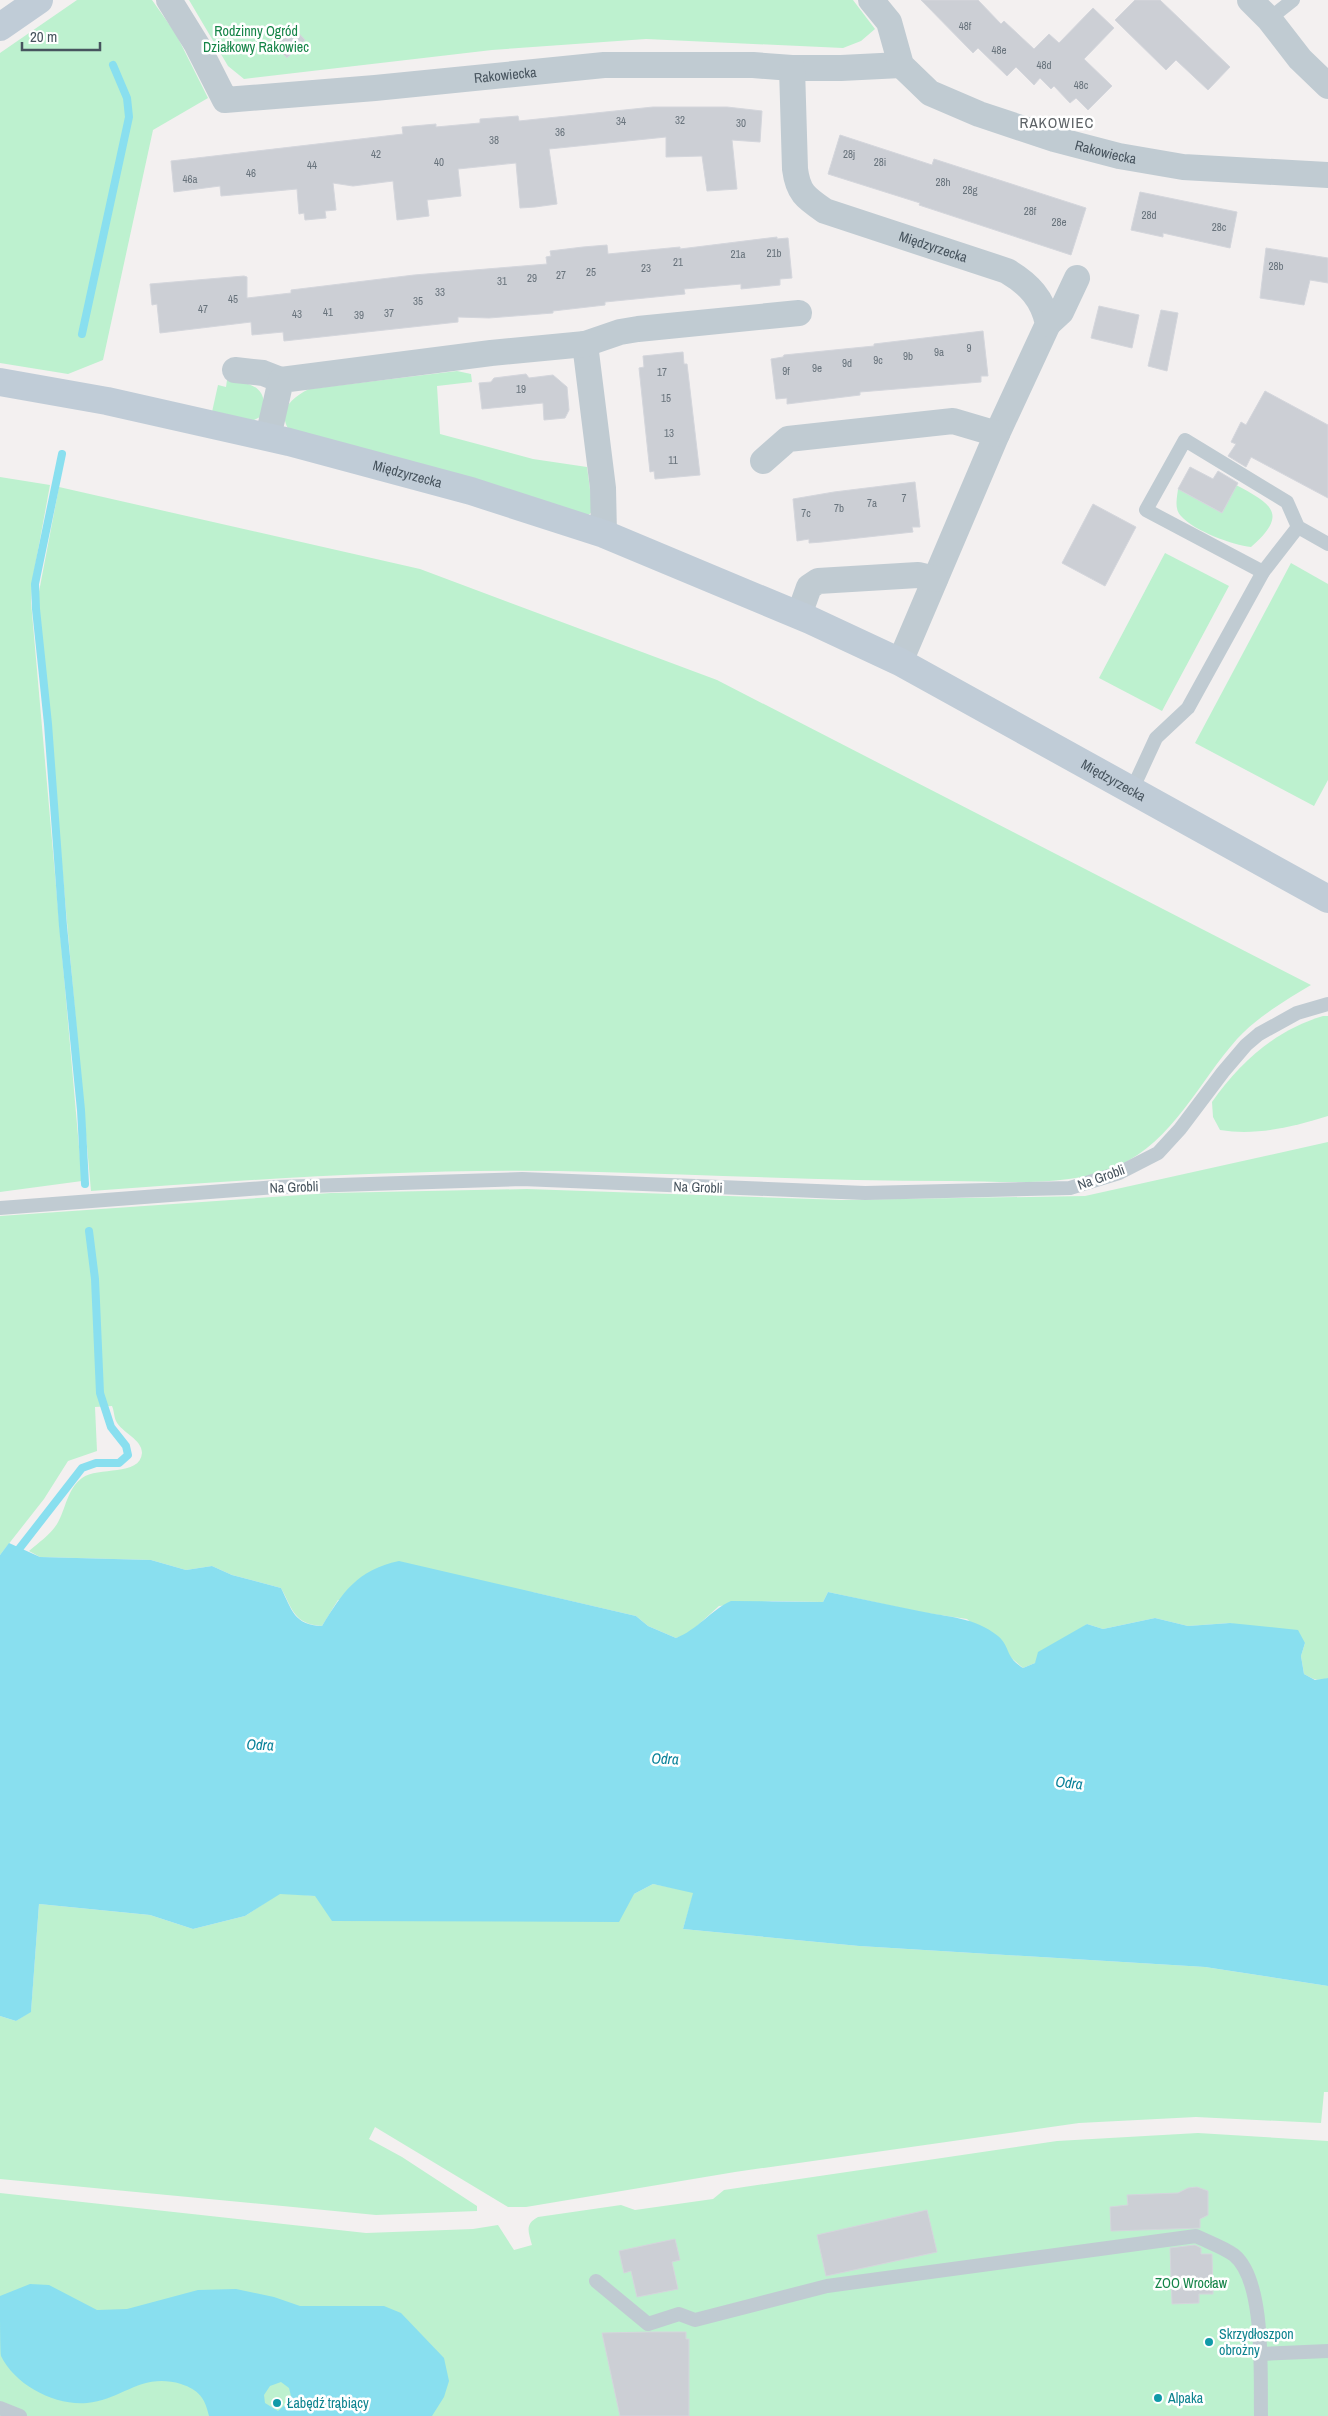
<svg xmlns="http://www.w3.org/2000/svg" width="1328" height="2416" font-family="'Archivo Narrow',sans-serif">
	<rect width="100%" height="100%" fill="#f3f0f0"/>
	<g fill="#bdf1cf">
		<path d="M 77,0 L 152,0 L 176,34 L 208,98 L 153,130 L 103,360 L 68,374 L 0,363 L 0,53 Z"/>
		<path d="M 189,0 L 853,0 L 875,29 L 861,41 L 843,48 L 646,39 L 492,50 L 244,79 L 228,66 Z"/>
		<path d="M 457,371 L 471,374 L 472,382 L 437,386 L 440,434 L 533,459 L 587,467 L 593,511 L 586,517 L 289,430 C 277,411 291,398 309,389 Z"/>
		<path d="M 227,380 C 250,383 270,386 262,416 L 252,421 L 212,412 L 218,385 L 226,387 Z"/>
		<path d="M 0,477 L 50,485 L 32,583 L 31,602 L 82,1181 L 0,1192 Z"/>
		<path d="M 1236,485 C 1272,504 1289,514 1251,547 C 1233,545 1194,531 1181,516 C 1174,509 1177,498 1178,489 L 1222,513 Z"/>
		<path d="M 59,487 L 420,569 L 717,680 L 1311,985 C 1286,1000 1257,1017 1237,1039 C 1198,1083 1174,1140 1118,1166 C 1068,1188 1004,1181 951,1181 C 833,1181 716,1175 599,1172 C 429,1167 260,1179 91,1191 L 38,597 Z"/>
		<path d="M 1165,553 L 1229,586 L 1162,711 L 1099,678 Z"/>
		<path d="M 1291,563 L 1328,584 L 1328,780 L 1314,806 L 1195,743 Z"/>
		<path d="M 1323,1016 L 1328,1016 L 1328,1116 C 1293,1127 1256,1136 1220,1130 L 1213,1117 L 1212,1102 C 1240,1062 1276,1030 1323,1016 Z"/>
		<path d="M 1328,1142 L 1328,1678 C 1318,1682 1313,1679 1304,1674 L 1301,1656 L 1305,1643 L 1230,1623 L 1188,1626 L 1155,1618 L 1103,1629 L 1087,1624 L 1035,1663 L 1023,1668 L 967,1619 L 920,1612 L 828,1592 L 823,1602 L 772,1601 L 719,1606 L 688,1634 L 676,1638 L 648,1626 L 636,1616 L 532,1592 L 338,1600 L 322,1626 C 294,1624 293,1610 281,1588 L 232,1575 L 212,1566 L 186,1570 L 151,1560 L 40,1557 L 29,1551 C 38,1543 50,1535 57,1524 C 66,1509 67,1489 82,1478 C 98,1466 140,1477 142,1453 C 142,1439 122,1433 116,1421 C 114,1417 114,1410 112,1406 L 95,1407 L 97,1451 L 68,1461 L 44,1499 L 0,1555 L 0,1216 L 331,1193 L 527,1189 L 842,1200 L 1085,1196 Z"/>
		<path d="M 653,1884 L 694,1892 L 683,1929 L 859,1946 L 1205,1967 L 1328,1986 L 1328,2092 L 1324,2092 L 1321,2123 L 1196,2117 L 1079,2123 L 735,2172 L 526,2207 L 508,2207 L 375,2127 L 369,2139 L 402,2157 L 477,2206 L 477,2211 L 376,2215 L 0,2179 L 0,2016 L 16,2021 L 31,2011 L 39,1904 L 150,1915 L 193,1929 L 245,1916 L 280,1893 L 316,1896 L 634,1894 Z"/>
		<path d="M 1198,2133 L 1328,2141 L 1328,2416 L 0,2416 L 0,2193 L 366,2233 L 473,2229 L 498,2225 L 514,2250 L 532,2245 C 528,2231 525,2224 538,2217 L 621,2205 L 635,2210 L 713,2199 L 724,2190 L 1057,2141 Z"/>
	</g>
	<g fill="#89dfef" fill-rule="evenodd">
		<path d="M 9,1543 L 40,1557 L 151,1560 L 186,1570 L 212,1566 L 232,1575 L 281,1588 C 292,1610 294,1625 322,1626 C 343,1592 357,1570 399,1561 L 636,1616 L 648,1626 L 676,1638 C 697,1630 711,1610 731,1601 L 823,1602 L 828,1592 C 858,1598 888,1605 919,1611 C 947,1617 975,1617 998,1636 C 1011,1647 1004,1656 1023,1668 L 1035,1663 L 1038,1652 L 1087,1624 L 1103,1629 L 1155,1618 L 1188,1626 L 1230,1623 L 1298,1630 L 1305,1643 L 1301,1656 L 1304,1674 L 1315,1680 L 1328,1678 L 1328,1986 L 1205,1967 L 859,1946 L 683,1929 L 693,1893 L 653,1884 L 634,1894 L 619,1922 L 332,1921 L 315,1896 L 280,1894 L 245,1916 L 193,1929 L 150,1915 L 39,1904 L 31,2012 L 16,2021 L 0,2016 L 0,1555 Z"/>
		<path d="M 30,2284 L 49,2285 L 97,2310 L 127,2309 L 198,2290 L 236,2289 L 274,2297 L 300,2306 L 384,2306 L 401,2313 L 444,2358 L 449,2381 L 444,2397 L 432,2416 L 209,2416 C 205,2398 199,2390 181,2384 C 141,2372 122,2400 87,2403 C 55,2406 15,2385 1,2356 C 0,2349 0,2307 0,2296 ZM 281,2382 L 289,2388 L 291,2396 L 287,2403 L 278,2411 L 265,2403 L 264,2395 L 270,2386 Z"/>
	</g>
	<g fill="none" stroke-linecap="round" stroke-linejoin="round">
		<g stroke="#89dfef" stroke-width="8">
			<path d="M 82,334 L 129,117 L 127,98 L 113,65"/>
			<path d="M 62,454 L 35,584 L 36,609 L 48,724 L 63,926 L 81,1110 L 85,1184"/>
			<path d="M 19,1559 L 19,1549 L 82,1468 L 96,1463 L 119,1463 L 128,1455 L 126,1446 L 111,1427 L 100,1393 L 95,1279 L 89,1231"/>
		</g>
	</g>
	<g fill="#cccfd5" stroke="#d4d6dc">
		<path d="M 921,0 L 978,0 L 1001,24 L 1004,21 L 1034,49 L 1049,34 L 1059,43 L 1093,8 L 1114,28 L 1084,59 L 1112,86 L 1088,110 L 1076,98 L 1070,103 L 1054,86 L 1051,89 L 1040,78 L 1034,85 L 1016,67 L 1007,76 L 978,48 L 973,53 Z"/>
		<path d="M 1135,0 L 1160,0 L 1230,67 L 1208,90 L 1176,60 L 1166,70 L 1115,20 Z"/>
		<path d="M 291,25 L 305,40 L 287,58 L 273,43 Z"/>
		<path d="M 653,107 L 727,107 L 762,111 L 760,142 L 732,140 L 737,189 L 707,191 L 702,156 L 666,157 L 666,137 L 549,149 L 557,204 L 535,207 L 520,208 L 516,163 L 458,169 L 461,196 L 427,200 L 429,216 L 397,220 L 393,181 L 353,186 L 333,183 L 336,210 L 325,211 L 326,218 L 305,220 L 304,213 L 299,214 L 297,189 L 221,196 L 220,186 L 174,192 L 171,161 L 403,134 L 402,127 L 436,124 L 436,127 L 480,123 L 480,119 L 518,116 L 519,121 Z"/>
		<path d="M 840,135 L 932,165 L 934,159 L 1086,208 L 1071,255 L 919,205 L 920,203 L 828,174 Z"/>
		<path d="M 1140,192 L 1237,212 L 1230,248 L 1163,233 L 1163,237 L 1131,230 Z"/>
		<path d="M 777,237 L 777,239 L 788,238 L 792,278 L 780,279 L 780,285 L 741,289 L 741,284 L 684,289 L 685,294 L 605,302 L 605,305 L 553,311 L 553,313 L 489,318 L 458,317 L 458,322 L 284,341 L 283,332 L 252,335 L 251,322 L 160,333 L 157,304 L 152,305 L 150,284 L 244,276 L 247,277 L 247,298 L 291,293 L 291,290 L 414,275 L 547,264 L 546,257 L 551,256 L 550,251 L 583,247 L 607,245 L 608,254 L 680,247 L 680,249 Z"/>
		<path d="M 1266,248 L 1328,258 L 1328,283 L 1310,280 L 1304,305 L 1260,298 Z"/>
		<path d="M 1099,306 L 1139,315 L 1132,348 L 1091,338 Z"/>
		<path d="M 1161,310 L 1178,313 L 1167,371 L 1148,366 Z"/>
		<path d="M 983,331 L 988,376 L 981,376 L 981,382 L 860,392 L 860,395 L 787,404 L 787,398 L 776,399 L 771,359 L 783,357 L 784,355 L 874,346 L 874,344 Z"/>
		<path d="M 683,352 L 684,364 L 687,364 L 700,475 L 655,479 L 654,471 L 650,472 L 639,368 L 644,367 L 643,356 Z"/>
		<path d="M 526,374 L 529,378 L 553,375 L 567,387 L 569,410 L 565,418 L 544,420 L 543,403 L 482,409 L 479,383 L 491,382 L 494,378 Z"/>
		<path d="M 1265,391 L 1328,425 L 1328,498 L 1251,457 L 1246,467 L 1228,456 L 1236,444 L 1231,442 L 1241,422 L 1246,425 Z"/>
		<path d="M 1190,467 L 1213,479 L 1218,471 L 1238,483 L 1222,513 L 1178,489 Z"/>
		<path d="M 915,482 L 920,527 L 912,527 L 913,532 L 822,542 L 809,543 L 809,539 L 797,541 L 793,499 L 834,492 Z"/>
		<path d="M 1093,504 L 1136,527 L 1105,586 L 1062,563 Z"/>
		<path d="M 1197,2187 L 1208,2191 L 1208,2215 L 1200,2219 L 1200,2228 L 1111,2231 L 1110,2207 L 1128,2205 L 1127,2195 L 1178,2193 L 1188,2188 Z"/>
		<path d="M 927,2210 L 937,2252 L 826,2276 L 817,2235 Z"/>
		<path d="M 675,2239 L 680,2260 L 672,2262 L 678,2289 L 637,2297 L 631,2271 L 624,2273 L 619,2251 Z"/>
		<path d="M 1195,2245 L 1201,2248 L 1201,2254 L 1212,2254 L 1213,2294 L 1199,2294 L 1199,2303 L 1172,2304 L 1170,2248 Z"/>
		<path d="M 651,2332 L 686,2332 L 686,2339 L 689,2339 L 689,2416 L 620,2416 L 602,2333 Z"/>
	</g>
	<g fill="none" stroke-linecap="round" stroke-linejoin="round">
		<g stroke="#c0cbd2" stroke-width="14">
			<path d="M 1269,19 L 1293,0"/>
			<path d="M 1298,527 L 1263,572 L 1146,510 L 1185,440 L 1287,502 L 1298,527 L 1328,544"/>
			<path d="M 1132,790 L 1156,738 L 1188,708 L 1263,572"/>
			<path d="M 0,1208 L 276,1187 L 522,1179 L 865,1193 L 1070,1188 L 1119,1173 L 1158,1153 L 1180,1129 L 1223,1072 L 1246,1045 L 1259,1034 L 1297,1013 L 1328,1004"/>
			<path d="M 596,2281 L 648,2324 L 679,2314 L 695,2320 L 827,2286 L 1196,2236 C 1208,2242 1223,2247 1234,2255 C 1266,2281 1260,2377 1261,2416"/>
			<path d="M 1260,2354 L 1328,2351"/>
			<path d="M 0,2408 L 20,2416"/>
		</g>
		<g stroke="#c0cbd2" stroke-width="26">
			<path id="s1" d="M 169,0 L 197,45 L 225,100 L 375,88 L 604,65 L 753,65 L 792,68 L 841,68 L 901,65"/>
			<path id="s2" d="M 871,0 L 889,22 L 901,65 L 930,93 L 979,114 L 1054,139 L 1119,156 L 1183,167 L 1328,175"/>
			<path d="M 1250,0 L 1269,19 L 1300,59 L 1328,86"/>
			<path id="s3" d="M 792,68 L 795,169 C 798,193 806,198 825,211 L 1007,271 C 1029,284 1043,299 1048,324 L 997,434 L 900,662"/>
			<path d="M 1048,324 L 1061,312 L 1077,278"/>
			<path d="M 585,344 L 603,488 L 604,534"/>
			<path d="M 235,370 L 263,373 L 281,380"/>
			<path d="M 268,437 L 281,380 L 491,353 L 585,344 L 620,332 L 638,329 L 799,313"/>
			<path d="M 763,461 L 788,439 L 953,421 L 997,434"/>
			<path d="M 799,615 L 809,587 L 818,581 L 918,575 L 935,579"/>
		</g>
		<g stroke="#c0ccd7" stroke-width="28">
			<path d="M 0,27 L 39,0"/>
			<path id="s4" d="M 0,382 L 107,401 L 289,442 L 471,491 L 604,534 L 810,620 L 900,662 L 1328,899"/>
		</g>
	</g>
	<g fill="#0f9aa8" stroke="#fff" stroke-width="2">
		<circle cx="1209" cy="2342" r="5"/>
		<circle cx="1158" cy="2398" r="5"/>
		<circle cx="277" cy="2403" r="5"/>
	</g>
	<g text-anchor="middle" stroke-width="5" stroke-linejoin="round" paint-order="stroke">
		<g font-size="11" fill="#68737c">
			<text x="965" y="30">48f</text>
			<text x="999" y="54">48e</text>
			<text x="1044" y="69">48d</text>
			<text x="1081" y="89">48c</text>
			<text x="680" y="124">32</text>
			<text x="621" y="125">34</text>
			<text x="741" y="127">30</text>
			<text x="560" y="136">36</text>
			<text x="494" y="144">38</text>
			<text x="376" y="158">42</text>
			<text x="849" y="158">28j</text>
			<text x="439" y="166">40</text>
			<text x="880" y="166">28i</text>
			<text x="312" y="169">44</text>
			<text x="251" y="177">46</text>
			<text x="190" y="183">46a</text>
			<text x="943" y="186">28h</text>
			<text x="970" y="194">28g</text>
			<text x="1030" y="215">28f</text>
			<text x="1149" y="219">28d</text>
			<text x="1059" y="226">28e</text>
			<text x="1219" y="231">28c</text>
			<text x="774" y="257">21b</text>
			<text x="738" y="258">21a</text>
			<text x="678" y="266">21</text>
			<text x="1276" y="270">28b</text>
			<text x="646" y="272">23</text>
			<text x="591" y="276">25</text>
			<text x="561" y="279">27</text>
			<text x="532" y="282">29</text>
			<text x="502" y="285">31</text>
			<text x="440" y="296">33</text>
			<text x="233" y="303">45</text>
			<text x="418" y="305">35</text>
			<text x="203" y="313">47</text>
			<text x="328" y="316">41</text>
			<text x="389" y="317">37</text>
			<text x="297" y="318">43</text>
			<text x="359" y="319">39</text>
			<text x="969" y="352">9</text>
			<text x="939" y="356">9a</text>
			<text x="908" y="360">9b</text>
			<text x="878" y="364">9c</text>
			<text x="847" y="367">9d</text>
			<text x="817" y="372">9e</text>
			<text x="786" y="375">9f</text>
			<text x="662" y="376">17</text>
			<text x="521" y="393">19</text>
			<text x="666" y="402">15</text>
			<text x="669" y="437">13</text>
			<text x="673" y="464">11</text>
			<text x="904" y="502">7</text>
			<text x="872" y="507">7a</text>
			<text x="839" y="512">7b</text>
			<text x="806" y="517">7c</text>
		</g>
		<g font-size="14" fill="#148447" stroke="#fff">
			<text x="256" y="36">Rodzinny Ogród<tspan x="256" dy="16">Działkowy Rakowiec</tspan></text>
			<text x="1191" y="2288">ZOO Wrocław</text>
		</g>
		<g font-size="14" fill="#47545e" stroke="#fff">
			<text dy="5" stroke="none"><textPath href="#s1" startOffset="396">Rakowiecka</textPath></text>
			<text dy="5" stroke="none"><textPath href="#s2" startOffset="299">Rakowiecka</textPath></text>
			<text dy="5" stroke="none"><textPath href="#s3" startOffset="269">Międzyrzecka</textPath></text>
			<text dy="5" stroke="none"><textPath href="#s4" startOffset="418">Międzyrzecka</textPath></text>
			<text dy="5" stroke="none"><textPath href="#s4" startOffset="1190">Międzyrzecka</textPath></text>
			<text transform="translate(1101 1177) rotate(-20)" y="5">Na Grobli</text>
			<text transform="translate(294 1187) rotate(-2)" y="5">Na Grobli</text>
			<text transform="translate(698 1187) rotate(2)" y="5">Na Grobli</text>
		</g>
		<g font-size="14" fill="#0d838f" stroke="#fff" text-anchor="start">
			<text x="1219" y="2339">Skrzydłoszpon<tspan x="1219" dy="16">obrożny</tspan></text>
			<text x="1168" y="2403">Alpaka</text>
			<text x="287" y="2408">Łabędź trąbiący</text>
		</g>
		<g font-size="15" letter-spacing="1" fill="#5c6165" stroke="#fff">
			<text x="1057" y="128">RAKOWIEC</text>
		</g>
		<g font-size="15" font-style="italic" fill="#088199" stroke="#fff">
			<text transform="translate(260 1745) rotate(2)" y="5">Odra</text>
			<text transform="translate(665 1759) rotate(2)" y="5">Odra</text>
			<text transform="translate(1069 1783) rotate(6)" y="5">Odra</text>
		</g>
	</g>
	<path d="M22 42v8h78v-8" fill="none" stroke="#47545e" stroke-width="2.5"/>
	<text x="30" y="42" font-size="15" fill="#47545e" stroke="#ffffff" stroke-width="4" paint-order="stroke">20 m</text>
</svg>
